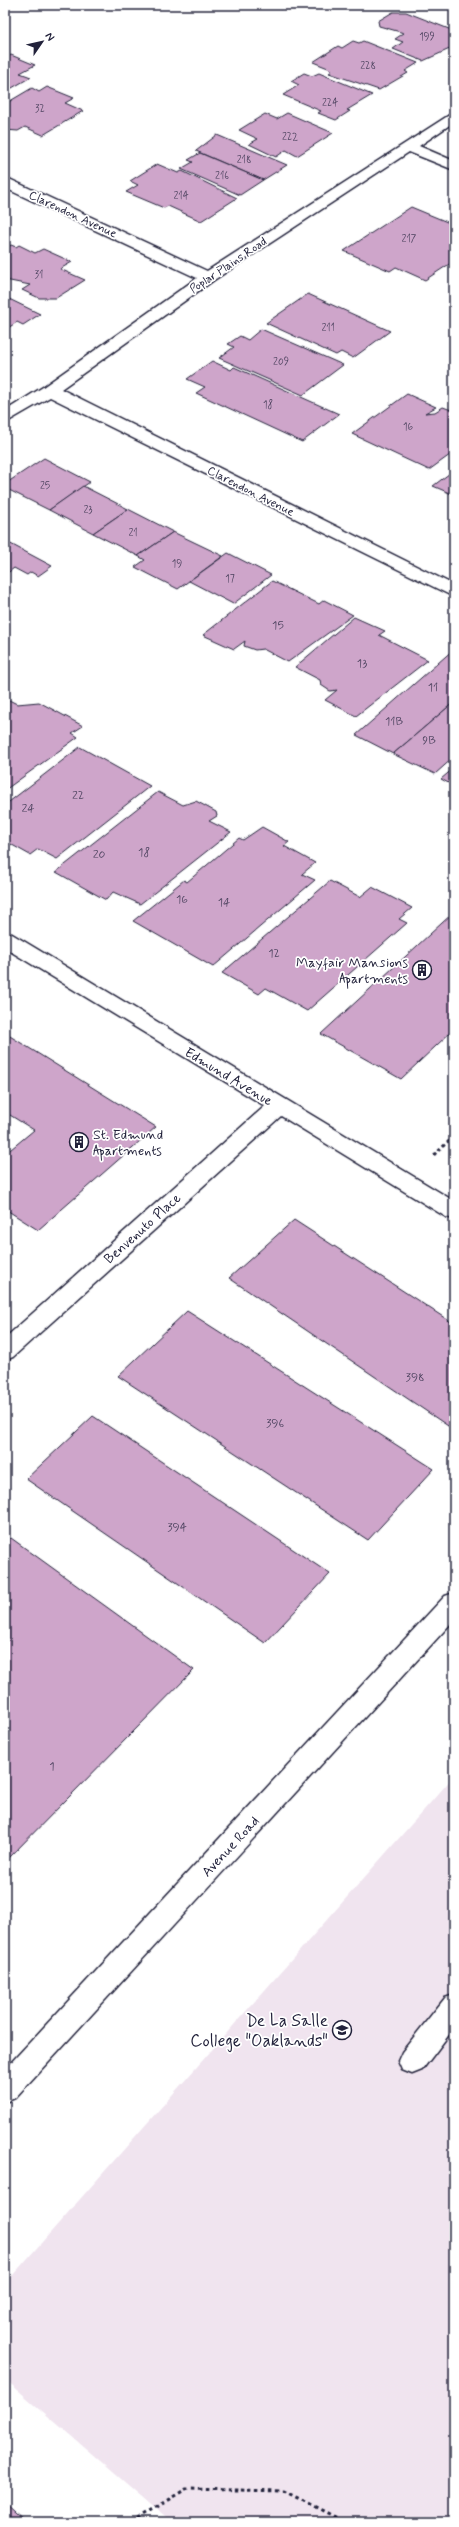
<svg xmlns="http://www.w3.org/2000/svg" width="459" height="2527" font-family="Mynerve,sans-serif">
	<rect width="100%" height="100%" fill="#fff"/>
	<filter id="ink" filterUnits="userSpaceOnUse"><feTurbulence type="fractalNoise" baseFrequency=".025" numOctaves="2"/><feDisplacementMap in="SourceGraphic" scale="8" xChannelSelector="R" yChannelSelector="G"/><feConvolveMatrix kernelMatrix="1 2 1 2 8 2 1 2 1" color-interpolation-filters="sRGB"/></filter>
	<g filter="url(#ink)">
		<path fill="#f0e4ef" d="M 454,1776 L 454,2522 L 171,2522 L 5,2379 L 5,2284 Z"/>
		<g fill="#cea5ca" stroke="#22223b">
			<path d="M 270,5 L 288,5 L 281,9 Z"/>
			<path d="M 393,12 L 406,12 L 454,31 L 454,47 L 423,61 L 393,49 L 403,42 L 395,39 L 404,33 L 379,26 L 378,21 Z"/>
			<path d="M 353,41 L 359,43 L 363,41 L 418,63 L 405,71 L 408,73 L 379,90 L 329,73 L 332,71 L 328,68 L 313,62 L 338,46 L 342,48 Z"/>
			<path d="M 11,55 L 35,65 L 20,73 L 31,77 L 5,92 L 5,58 Z"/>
			<path d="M 304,73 L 312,76 L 319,73 L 372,95 L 347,110 L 350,111 L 336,120 L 318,113 L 321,111 L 283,95 L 299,85 L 291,81 Z"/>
			<path d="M 47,87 L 74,98 L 65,103 L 83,111 L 43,135 L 25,127 L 18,131 L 5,130 L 5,120 L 7,119 L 5,118 L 5,104 L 32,88 L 39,92 Z"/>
			<path d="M 287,113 L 333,133 L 297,156 L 286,150 L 276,157 L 249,144 L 258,139 L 239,130 L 265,114 L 277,119 Z"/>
			<path d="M 217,135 L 287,165 L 263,180 L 196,151 Z"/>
			<path d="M 200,153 L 263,180 L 240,195 L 181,169 L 193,162 L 188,160 Z"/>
			<path d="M 157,164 L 178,173 L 182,171 L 237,198 L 201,221 L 168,206 L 164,208 L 126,192 L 138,185 L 130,181 Z"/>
			<path d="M 411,207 L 452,224 L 454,223 L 454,261 L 425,280 L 396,267 L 390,271 L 344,251 Z"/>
			<path d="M 11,245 L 16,247 L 19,245 L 35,253 L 43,249 L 72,262 L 60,269 L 85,280 L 56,298 L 39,298 L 22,290 L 30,285 L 5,280 L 5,249 Z"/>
			<path d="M 308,294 L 390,331 L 353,358 L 341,352 L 336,355 L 266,323 Z"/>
			<path d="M 5,297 L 40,314 L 23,325 L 17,322 L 5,330 Z"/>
			<path d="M 261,329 L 343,365 L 303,395 L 219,358 L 234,347 L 228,344 L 240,336 L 248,340 Z"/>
			<path d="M 212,361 L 231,370 L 234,367 L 339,414 L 302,442 L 196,393 L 205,387 L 187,379 Z"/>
			<path d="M 407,394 L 436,407 L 425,413 L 435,412 L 443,407 L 454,411 L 454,452 L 429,470 L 352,434 Z"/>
			<path d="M 44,458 L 90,482 L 49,510 L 5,488 L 5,484 Z"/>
			<path d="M 454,470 L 454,495 L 433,486 Z"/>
			<path d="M 83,486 L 128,509 L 93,533 L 49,510 Z"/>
			<path d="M 128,509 L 173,532 L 138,556 L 93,533 Z"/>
			<path d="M 173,532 L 223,556 L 178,589 L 135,567 L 145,560 L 138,556 Z"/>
			<path d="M 5,541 L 52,566 L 38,576 L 31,572 L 27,575 L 14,568 L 5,575 Z"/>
			<path d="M 228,553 L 271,575 L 233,604 L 189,581 Z"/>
			<path d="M 272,581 L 319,604 L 324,600 L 353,615 L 288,662 L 263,649 L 255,650 L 244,646 L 245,641 L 234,649 L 203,635 Z"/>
			<path d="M 354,617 L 385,631 L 379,635 L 428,660 L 356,716 L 325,700 L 337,690 L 330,691 L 321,685 L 320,680 L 295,667 Z"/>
			<path d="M 454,649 L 454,702 L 393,754 L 356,735 Z"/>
			<path d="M 7,699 L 17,704 L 39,702 L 83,726 L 72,733 L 78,737 L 5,790 L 5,700 Z"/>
			<path d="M 454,702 L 454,757 L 435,774 L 393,754 Z"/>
			<path d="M 80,747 L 150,786 L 57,859 L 38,849 L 30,855 L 5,841 L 5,805 Z"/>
			<path d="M 454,768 L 454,786 L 441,779 Z"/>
			<path d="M 158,792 L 183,805 L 196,801 L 216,812 L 217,816 L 209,821 L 231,832 L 140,904 L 113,892 L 106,900 L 56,872 Z"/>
			<path d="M 262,827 L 289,842 L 284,846 L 315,863 L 302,874 L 315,880 L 213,967 L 133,921 L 184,880 L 187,882 L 239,838 L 243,840 Z"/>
			<path d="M 330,881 L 360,897 L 372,887 L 412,908 L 399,919 L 407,923 L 307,1011 L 266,988 L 259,994 L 222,973 Z"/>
			<path d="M 454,912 L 454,1029 L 401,1079 L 321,1034 Z"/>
			<path d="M 5,1033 L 156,1127 L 38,1230 L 5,1209 L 5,1154 L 34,1130 L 5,1112 Z"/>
			<path d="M 294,1220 L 454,1324 L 454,1430 L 229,1278 Z"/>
			<path d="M 187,1311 L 434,1469 L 368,1540 L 118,1376 Z"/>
			<path d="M 93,1416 L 330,1574 L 265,1643 L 26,1479 Z"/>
			<path d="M 11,1538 L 194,1670 L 5,1862 L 5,1544 Z"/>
			<path d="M 5,2504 L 25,2522 L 5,2522 Z"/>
		</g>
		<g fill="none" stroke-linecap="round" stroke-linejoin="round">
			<g stroke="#22223b" stroke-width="3">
				<path id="service" d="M 454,1995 L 454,2028 L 422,2070 L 412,2074 L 402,2070 L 398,2061 L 402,2052 L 445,1998 Z"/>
			</g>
			<g stroke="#22223b" stroke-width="3">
				<g id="minor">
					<path d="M 454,112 L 454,122 L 419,146 L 454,161 L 454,170 L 409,152 L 214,280 L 61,389 L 454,585 L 454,597 L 50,397 L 5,423 L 5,411 L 43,387 L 197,278 L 5,188 L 5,177 L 207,271 Z"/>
					<path d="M 5,932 L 12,934 L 454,1201 L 454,1219 L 446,1217 L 281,1116 L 13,1357 L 5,1360 L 5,1338 L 265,1106 L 5,948 Z"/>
				</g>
			</g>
			<g stroke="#22223b" stroke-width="3">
				<path id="secondary" d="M 454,1593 L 454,1620 L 15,2098 L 5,2102 L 5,2069 L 445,1596 Z"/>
			</g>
			<path stroke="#22223b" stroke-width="2.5" stroke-dasharray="3 3" stroke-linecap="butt" d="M 434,1155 L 454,1136"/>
			<path stroke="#22223b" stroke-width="3" stroke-dasharray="3.5 3.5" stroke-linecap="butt" d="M 131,2522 L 186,2489 L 284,2491 L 345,2522"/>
			<use href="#service" fill="#fff" fill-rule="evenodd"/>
			<use href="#minor" fill="#fff" fill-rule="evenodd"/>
			<use href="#secondary" fill="#fff" fill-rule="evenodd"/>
		</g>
	</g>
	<defs>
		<g id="building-ring" transform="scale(1)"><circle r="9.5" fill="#fff" stroke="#22223b" stroke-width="1.5"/><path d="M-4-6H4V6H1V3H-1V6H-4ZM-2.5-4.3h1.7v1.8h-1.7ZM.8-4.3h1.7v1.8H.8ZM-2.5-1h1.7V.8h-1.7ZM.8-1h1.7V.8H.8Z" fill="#22223b"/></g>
		<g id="school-ring" transform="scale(1)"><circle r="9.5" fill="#fff" stroke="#22223b" stroke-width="1.5"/><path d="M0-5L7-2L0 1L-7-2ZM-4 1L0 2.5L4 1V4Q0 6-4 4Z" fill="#22223b"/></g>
	</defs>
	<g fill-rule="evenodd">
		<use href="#building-ring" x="422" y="970"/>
		<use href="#building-ring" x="79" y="1142"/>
		<use href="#school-ring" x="342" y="2030"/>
	</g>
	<g text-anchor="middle" stroke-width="3.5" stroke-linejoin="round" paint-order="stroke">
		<g font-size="10" fill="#4d435f">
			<text x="427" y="40">199</text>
			<text x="368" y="69">228</text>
			<text x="330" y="106">224</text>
			<text x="40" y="112">32</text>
			<text x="290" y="140">222</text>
			<text x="244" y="163">218</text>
			<text x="222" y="179">216</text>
			<text x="181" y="199">214</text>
			<text x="409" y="242">217</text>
			<text x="39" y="278">31</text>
			<text x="328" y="331">211</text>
			<text x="281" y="365">209</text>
			<text x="268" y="408">18</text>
			<text x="408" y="430">16</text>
			<text x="45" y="489">25</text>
			<text x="88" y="513">23</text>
			<text x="133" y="536">21</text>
			<text x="177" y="567">19</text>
			<text x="230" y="582">17</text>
		</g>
		<g font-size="12" fill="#22223b" stroke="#fff">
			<text transform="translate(73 214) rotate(25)" y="4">Clarendon Avenue</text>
			<text transform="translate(228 265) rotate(-34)" y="4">Poplar Plains Road</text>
			<text transform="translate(251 491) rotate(27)" y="4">Clarendon Avenue</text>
		</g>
		<g font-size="12" fill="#4d435f">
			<text x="278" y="629">15</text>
			<text x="362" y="667">13</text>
			<text x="433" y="691">11</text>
			<text x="394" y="725">11B</text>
			<text x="429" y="744">9B</text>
			<text x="78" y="799">22</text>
			<text x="28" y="812">24</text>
			<text x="144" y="856">18</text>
			<text x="99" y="858">20</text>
			<text x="182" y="903">16</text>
			<text x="224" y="906">14</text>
			<text x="274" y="957">12</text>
			<text x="415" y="1381">398</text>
			<text x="275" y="1427">396</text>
			<text x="177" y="1531">394</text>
			<text x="52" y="1770">1</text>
		</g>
		<g font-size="14" fill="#22223b" stroke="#fff" text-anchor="end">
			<text x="408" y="967">Mayfair Mansions<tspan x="408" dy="16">Apartments</tspan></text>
			<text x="93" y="1139" text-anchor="start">St. Edmund<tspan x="93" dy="16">Apartments</tspan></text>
		</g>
		<g font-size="14" fill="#22223b" stroke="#fff">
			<text transform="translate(229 1076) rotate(31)" y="5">Edmund Avenue</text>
			<text transform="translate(142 1228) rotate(-42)" y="5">Benvenuto Place</text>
			<text transform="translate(230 1846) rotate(-47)" y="5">Avenue Road</text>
		</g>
		<g font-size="17" fill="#22223b" stroke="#fff" text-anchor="end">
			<text x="328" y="2026">De La Salle<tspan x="328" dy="20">College "Oaklands"</tspan></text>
		</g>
	</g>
	<rect width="459" height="2527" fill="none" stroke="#fff" stroke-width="20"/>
	<rect x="10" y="10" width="439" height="2507" fill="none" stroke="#22223b" stroke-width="1.5" filter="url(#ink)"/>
	<g transform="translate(42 42) rotate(56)" stroke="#ffffff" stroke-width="3" paint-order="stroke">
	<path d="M0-3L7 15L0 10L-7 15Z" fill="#22223b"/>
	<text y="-6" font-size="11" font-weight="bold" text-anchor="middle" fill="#22223b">N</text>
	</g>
</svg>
